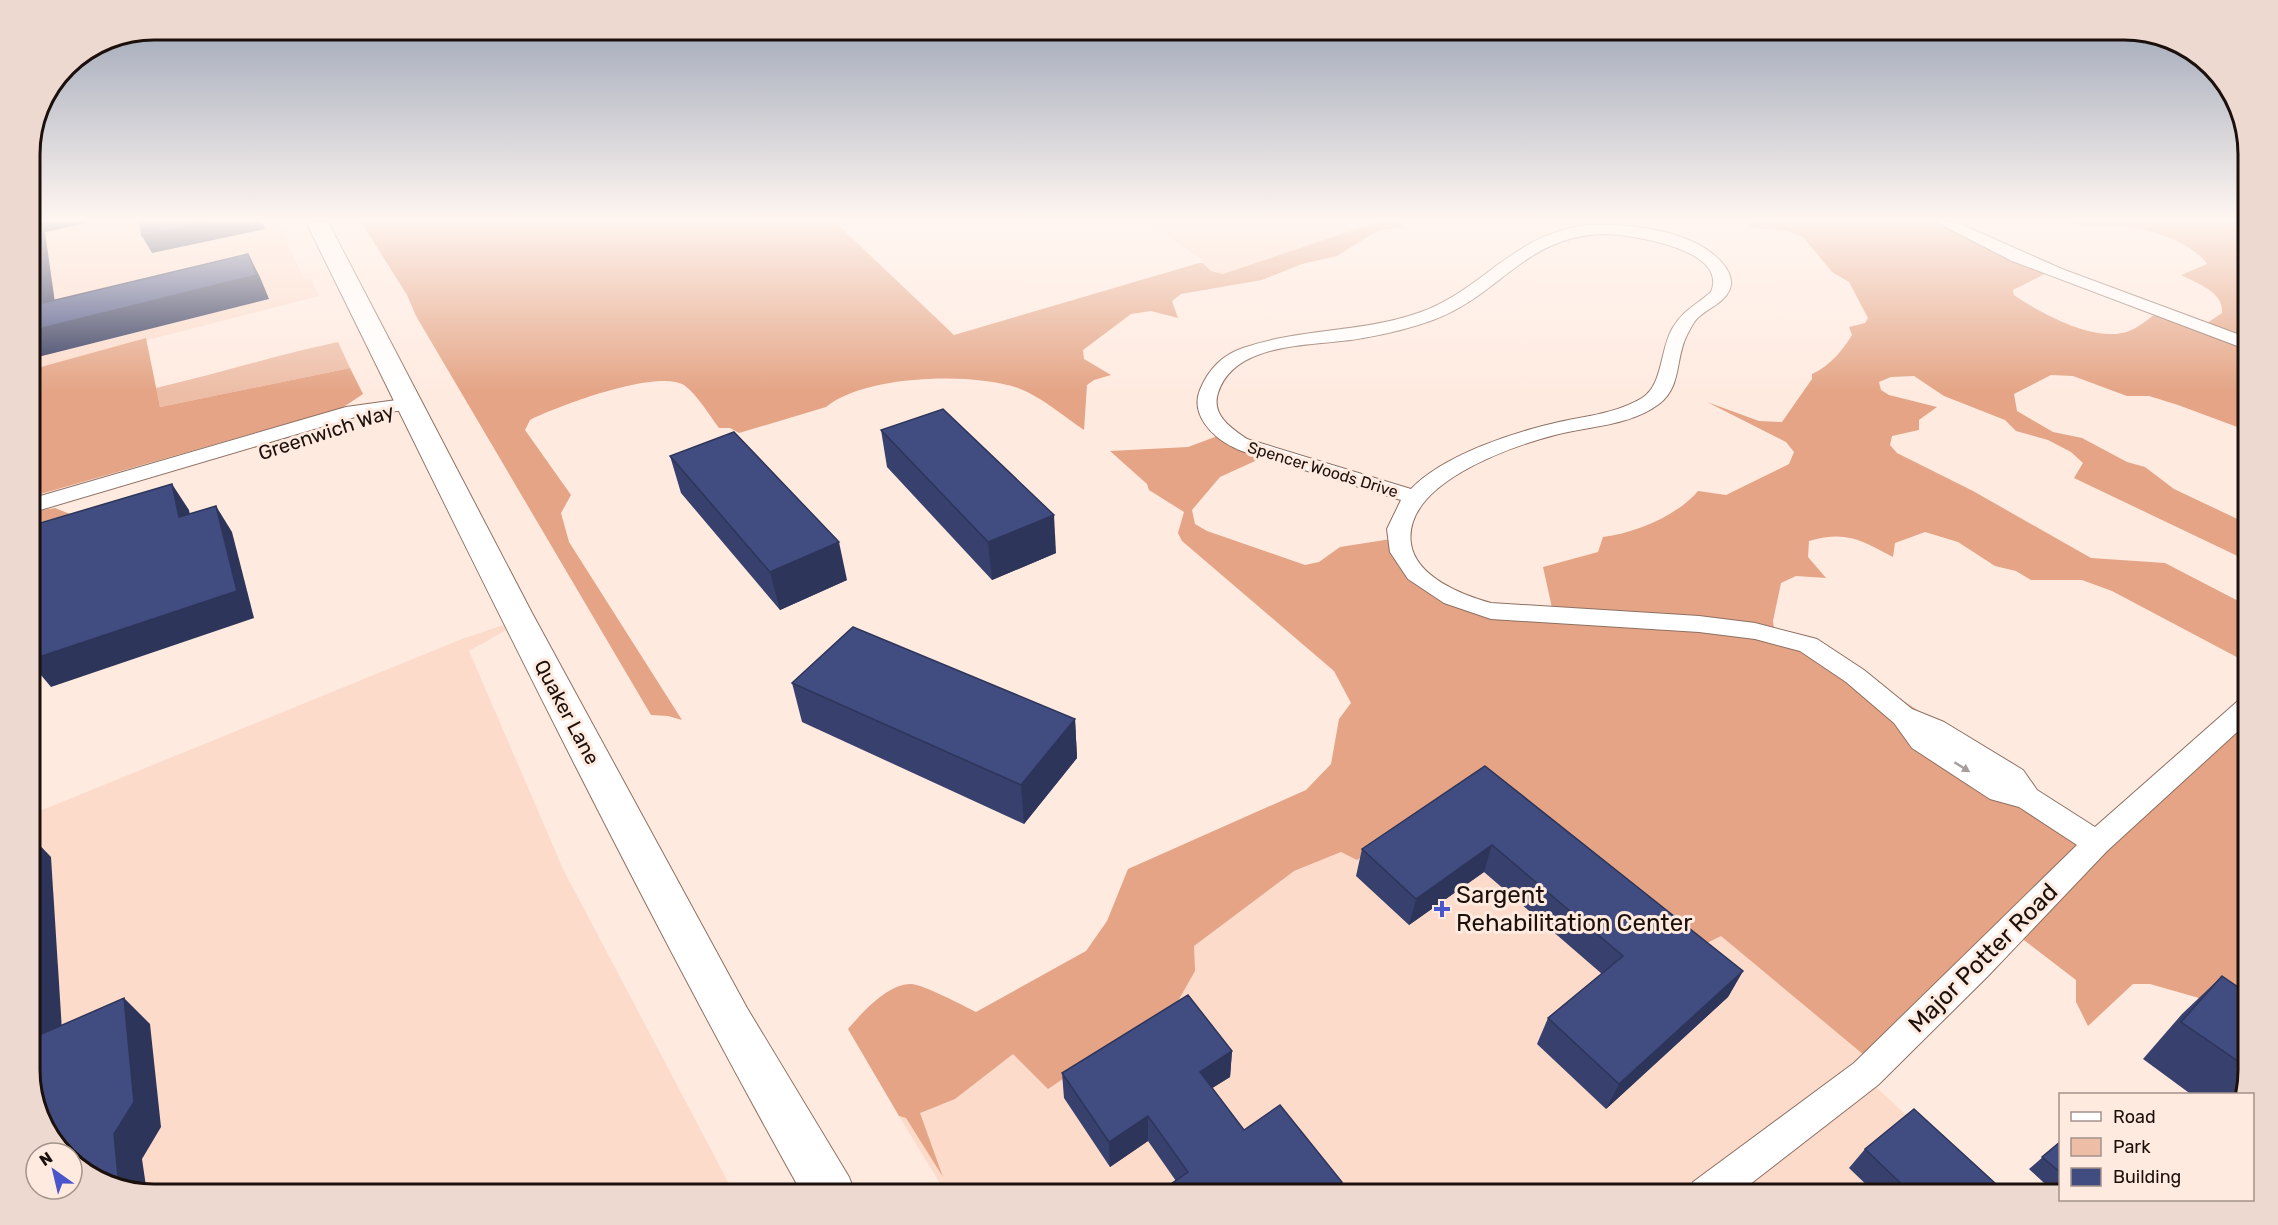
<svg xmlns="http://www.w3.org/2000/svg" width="2278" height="1225" font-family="Rubik,sans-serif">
	<rect width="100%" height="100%" fill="#ffeae0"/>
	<g fill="#fcdbcb">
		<path d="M 30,222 L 278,222 L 304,279 L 311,278 L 319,296 L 30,370 Z"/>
		<path d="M 1146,222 L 1377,222 L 1223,274 L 1211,271 L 1201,259 Z"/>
		<path d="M 518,620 L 517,624 L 469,651 L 564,871 L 735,1195 L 155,1195 L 99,1182 L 72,1153 L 30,1079 L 30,815 L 462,639 Z"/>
		<path d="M 1479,773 L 1687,953 L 1721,935 L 1873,1062 L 1864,1076 L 1993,1195 L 947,1195 L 899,1116 L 906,1118 L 942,1174 L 931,1144 L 912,1109 L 1215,929 L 1294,871 L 1341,852 Z"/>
	</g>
	<path fill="#edbda6" d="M 338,342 L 350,368 L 160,407 L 156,388 C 217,374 276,355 338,342 Z"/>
	<g fill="#e4a485">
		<path d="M 361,222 L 835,222 L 954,335 L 1199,263 L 1203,263 L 1211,271 L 1223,274 L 1377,222 L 1399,222 L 1406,229 L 1392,228 L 1377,231 L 1337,256 L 1302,264 L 1262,280 L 1181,294 L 1172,301 L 1178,318 L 1151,311 L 1131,314 L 1083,350 L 1084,359 L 1111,375 L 1094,380 L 1087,385 L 1084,430 C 1063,416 1042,397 1018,388 C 971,372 865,375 826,407 L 739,433 L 730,428 L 719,428 C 709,415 697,394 684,385 C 656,369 558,406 530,420 L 525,430 L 571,495 L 561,513 L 569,542 L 682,720 L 668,716 L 651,715 L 416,316 L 407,295 Z"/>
		<path d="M 1755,222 L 1948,222 L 1982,241 L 2049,272 L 2013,290 L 2014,295 C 2040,313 2097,344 2129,331 C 2140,327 2150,317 2160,311 L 2203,326 L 2222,313 C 2224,292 2198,284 2181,275 L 2207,264 C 2191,241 2147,228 2120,226 C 2098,225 2092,230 2070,222 L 2248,222 L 2248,431 L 2178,405 L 2149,396 L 2127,396 L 2073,376 L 2051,375 L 2014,394 L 2017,411 L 2053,432 L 2082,438 L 2127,462 L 2145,467 L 2174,489 L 2248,524 L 2248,561 L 2074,478 L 2083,463 L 2071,452 L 2048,440 L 2016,431 L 2005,420 L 1944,396 L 1914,376 L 1891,377 L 1879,382 L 1881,390 L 1889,395 L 1937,407 L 1919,420 L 1919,430 L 1892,436 L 1890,445 L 1897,453 L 1973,491 L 2091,558 L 2165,563 L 2248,606 L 2248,663 L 2112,591 L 2082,580 L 2031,580 L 2016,571 L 1995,566 L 1958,542 L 1925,532 L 1895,543 L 1893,557 C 1861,540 1846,530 1809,541 L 1808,557 L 1826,578 L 1796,576 L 1781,583 L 1773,621 L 1774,628 L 1810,639 L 2101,832 L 2248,703 L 2248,1012 L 2150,984 L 2133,984 L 2088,1026 L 2076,1002 L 2076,980 L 2016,934 L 1870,1060 L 1721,936 L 1687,953 L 1447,797 L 1357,860 L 1341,852 L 1294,871 L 1194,946 L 1195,971 L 1178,1001 L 1048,1089 L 1013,1054 L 955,1099 L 920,1113 L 943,1177 L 906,1118 L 899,1116 L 848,1029 C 862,1013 887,984 911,984 C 922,984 964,1006 976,1012 L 1086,951 L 1107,921 L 1128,869 L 1306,790 L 1331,764 L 1339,719 L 1351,703 L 1334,671 L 1182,541 L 1178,533 L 1184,512 L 1149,490 L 1147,484 L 1110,451 L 1188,447 L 1223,434 L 1266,456 L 1220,477 L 1192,510 L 1195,524 L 1207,531 L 1305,565 L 1319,562 L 1340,547 L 1391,539 C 1406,557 1422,577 1441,589 C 1474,608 1516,606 1552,608 L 1543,567 L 1598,552 L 1603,537 C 1635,533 1677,516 1698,491 L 1726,495 L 1789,464 L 1794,452 L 1786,442 L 1707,402 L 1759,421 L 1782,422 L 1812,379 L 1812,374 C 1830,366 1842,351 1852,335 L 1849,327 L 1865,323 L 1868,318 L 1849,282 L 1832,272 L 1803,237 L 1788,231 L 1748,227 Z"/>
		<path d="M 146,338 L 160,407 L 350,368 L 363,394 L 342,408 L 30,497 L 30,370 Z"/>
		<path d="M 55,508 L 70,514 L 30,525 L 30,512 Z"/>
	</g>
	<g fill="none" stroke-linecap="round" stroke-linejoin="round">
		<g stroke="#8e7062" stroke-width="2">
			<g id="minor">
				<path d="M 1936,222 L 1956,222 L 2062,269 L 2248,338 L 2248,350 L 2012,261 Z"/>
				<path d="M 1587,225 C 1628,223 1696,230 1723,264 C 1729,271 1733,280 1730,289 C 1724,303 1710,307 1700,316 C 1694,320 1691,328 1687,335 C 1675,358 1682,387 1659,404 C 1630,426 1589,426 1555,435 C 1509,447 1402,484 1411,544 C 1416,577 1462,595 1491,603 L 1699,616 L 1755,623 L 1817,639 L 1864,670 L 1912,709 L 1944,722 L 2023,770 L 2037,790 L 2095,827 L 2239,700 L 2248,698 L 2248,722 L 2107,851 L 1987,977 L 1878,1085 L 1736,1195 L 1688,1195 L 1693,1182 L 1854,1063 L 2077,845 L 2019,807 L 1990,799 L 1912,748 L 1894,723 L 1846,682 L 1800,651 L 1755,639 L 1699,632 L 1491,619 L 1444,603 L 1408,579 L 1390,552 L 1387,529 L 1401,500 C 1362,488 1324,476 1285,464 C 1268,458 1248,455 1233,447 C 1212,437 1190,414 1200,390 C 1208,370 1222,355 1243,348 C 1301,328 1363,333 1421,312 C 1484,289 1513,234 1587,225 ZM 1606,234 C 1632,235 1729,249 1711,292 C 1695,306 1684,309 1672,329 C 1660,350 1663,385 1642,398 C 1617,413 1587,416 1559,422 C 1514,432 1444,455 1411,489 L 1247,439 C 1231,428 1211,415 1218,393 C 1235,339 1318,347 1363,338 C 1386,334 1411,328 1433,320 C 1501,295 1525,235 1606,234 Z"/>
				<path d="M 411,398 L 418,400 L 421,404 L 418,408 L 355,417 L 30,513 L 30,499 L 346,407 Z"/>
			</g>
		</g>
		<g stroke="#8e7062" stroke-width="2">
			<path id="primary" d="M 306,222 L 328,222 L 532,613 L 747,1008 L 849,1177 L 856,1195 L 803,1195 C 625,877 467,549 306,222 Z"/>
		</g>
		<use href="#minor" fill="#fff" fill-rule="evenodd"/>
		<use href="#primary" fill="#fff" fill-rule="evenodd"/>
	</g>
	<g fill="#38416e">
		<path d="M 881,430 L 1056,553 L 992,580 L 887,467 Z"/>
		<path d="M 670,456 L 847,580 L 780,610 L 681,493 Z"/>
		<path d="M 792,683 L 1075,719 L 1077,758 L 1024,824 L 802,722 Z"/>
		<path d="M 1485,766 L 1743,971 L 1728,997 L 1606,1109 L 1537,1044 L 1548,1018 L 1602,974 L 1484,872 L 1409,925 L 1356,876 L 1362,849 Z"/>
		<path d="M 2222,976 L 2248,994 L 2248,1070 L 2242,1095 L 2192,1095 L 2143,1059 L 2182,1014 Z"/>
		<path d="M 1232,1051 L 1230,1077 L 1212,1088 L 1244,1130 L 1176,1181 L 1148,1141 L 1110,1167 L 1064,1098 L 1062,1073 Z"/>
		<path d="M 2061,1141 L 2061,1195 L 2057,1195 L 2029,1169 Z"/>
		<path d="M 1865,1149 L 2008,1195 L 1877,1195 L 1849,1168 Z"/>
	</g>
	<g fill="#2e355a">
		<path d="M 32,222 L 92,222 L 45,232 L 58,324 L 248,254 L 260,277 L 269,299 L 30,359 L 30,331 L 43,303 Z"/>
		<path d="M 208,222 L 262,222 L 265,229 L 152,253 L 142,236 Z"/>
		<path d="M 172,484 L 189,510 L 196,543 L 179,517 Z"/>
		<path d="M 216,506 L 232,532 L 254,618 L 51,687 L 30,662 L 30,660 Z"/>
		<path d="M 1054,515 L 1056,553 L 992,580 L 988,542 Z"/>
		<path d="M 839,542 L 847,580 L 780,610 L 770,572 Z"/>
		<path d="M 1075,719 L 1077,758 L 1024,824 L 1021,785 Z"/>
		<path d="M 30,835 L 51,857 L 64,1062 L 35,1037 L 30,934 Z"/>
		<path d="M 1492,845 L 1484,872 L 1409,925 L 1416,899 Z"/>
		<path d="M 1743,971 L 1728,997 L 1606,1109 L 1619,1084 Z"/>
		<path d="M 124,998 L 150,1024 L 161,1127 L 142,1159 L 147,1193 L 119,1187 L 114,1134 Z"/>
		<path d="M 1232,1051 L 1230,1077 L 1198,1097 L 1200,1072 Z"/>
		<path d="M 1148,1116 L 1148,1141 L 1110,1167 L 1109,1142 Z"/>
		<path d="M 1342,1182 L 1339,1195 L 1324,1195 Z"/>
	</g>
	<g fill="#414c80" stroke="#2e355a" stroke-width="1.5">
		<path d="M 30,222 L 32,222 L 43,303 L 248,254 L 257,275 L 30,331 Z"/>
		<path d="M 140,222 L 208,222 L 142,236 Z"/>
		<path d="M 943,409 L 1054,515 L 988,542 L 881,430 Z"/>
		<path d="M 734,432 L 839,542 L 770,572 L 670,456 Z"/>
		<path d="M 172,484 L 179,517 L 216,506 L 237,591 L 30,660 L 30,526 Z"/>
		<path d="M 853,627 L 1075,719 L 1021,785 L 792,683 Z"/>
		<path d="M 1485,766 L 1743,971 L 1619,1084 L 1548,1018 L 1623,956 L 1492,845 L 1416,899 L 1362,849 Z"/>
		<path d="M 30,934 L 35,1037 L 124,998 L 134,1102 L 114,1134 L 119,1187 L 99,1182 L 72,1158 L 72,1153 L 66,1153 L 51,1140 L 30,1079 Z"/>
		<path d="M 2222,976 L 2248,994 L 2248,1068 L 2181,1022 Z"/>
		<path d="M 1188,995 L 1232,1051 L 1200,1072 L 1244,1130 L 1280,1105 L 1342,1182 L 1324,1195 L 1155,1195 L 1188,1172 L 1148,1116 L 1109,1142 L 1062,1073 Z"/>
		<path d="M 1914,1109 L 2008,1195 L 1913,1195 L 1865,1149 Z"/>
		<path d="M 2061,1141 L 2061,1173 L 2042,1157 Z"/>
	</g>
	<defs><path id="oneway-solid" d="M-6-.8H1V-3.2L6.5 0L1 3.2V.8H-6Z" transform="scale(1.5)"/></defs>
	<use fill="#a49f9d" href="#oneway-solid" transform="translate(1962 767) rotate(32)"/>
	<linearGradient id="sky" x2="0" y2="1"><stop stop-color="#99a2b4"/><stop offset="0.56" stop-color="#fff6f1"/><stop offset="1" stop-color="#fff6f1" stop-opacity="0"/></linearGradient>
	<rect width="2278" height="393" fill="url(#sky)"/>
	<path fill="#4955ca" stroke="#ffeae0" stroke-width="2" d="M1439 900h6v6h6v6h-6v6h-6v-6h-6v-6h6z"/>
	<g text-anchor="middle" stroke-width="6" stroke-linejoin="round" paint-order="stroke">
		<g font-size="16" fill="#1b100b" stroke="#ffeae0">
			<text transform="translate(1323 469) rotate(17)" y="6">Spencer Woods Drive</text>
		</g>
		<g font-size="20" fill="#1b100b" stroke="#ffeae0">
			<text transform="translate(326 432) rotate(-18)" y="7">Greenwich Way</text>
			<text transform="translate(567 712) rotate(62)" y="7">Quaker Lane</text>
		</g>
		<g font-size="24" fill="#1b100b" stroke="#ffeae0" text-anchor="start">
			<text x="1456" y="903">Sargent<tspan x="1456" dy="28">Rehabilitation Center</tspan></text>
		</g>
		<g font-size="24" fill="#1b100b" stroke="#ffeae0">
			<text transform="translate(1983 958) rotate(-45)" y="8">Major Potter Road</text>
		</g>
	</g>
	<path d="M0 0H2278V1225H0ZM154 40H2124A114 114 0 0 1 2238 154V1070A114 114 0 0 1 2124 1184H154A114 114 0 0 1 40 1070V154A114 114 0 0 1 154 40Z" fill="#edd9cf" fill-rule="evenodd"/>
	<path fill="none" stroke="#1b100b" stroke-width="3" d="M154 40H2124A114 114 0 0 1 2238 154V1070A114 114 0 0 1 2124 1184H154A114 114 0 0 1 40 1070V154A114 114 0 0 1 154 40Z"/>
	<rect x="2059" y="1093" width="195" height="108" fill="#ffeae0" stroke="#a4938b" stroke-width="1.5"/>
	<rect x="2071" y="1112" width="30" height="9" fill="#ffffff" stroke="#a4938b" stroke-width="1.5"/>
	<text x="2113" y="1123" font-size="18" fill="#1b100b">Road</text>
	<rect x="2071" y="1138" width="30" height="18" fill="#edbda6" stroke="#a4938b" stroke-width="1.5"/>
	<text x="2113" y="1153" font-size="18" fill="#1b100b">Park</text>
	<rect x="2071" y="1168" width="30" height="18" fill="#414c80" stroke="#a4938b" stroke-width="1.5"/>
	<text x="2113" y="1183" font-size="18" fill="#1b100b">Building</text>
	<g transform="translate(54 1171) rotate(326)"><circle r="28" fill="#ffeae0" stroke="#a4938b" stroke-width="1.5"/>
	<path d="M0-4.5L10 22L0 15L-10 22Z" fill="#4955ca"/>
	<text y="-9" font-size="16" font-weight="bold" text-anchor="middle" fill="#1b100b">N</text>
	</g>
</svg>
